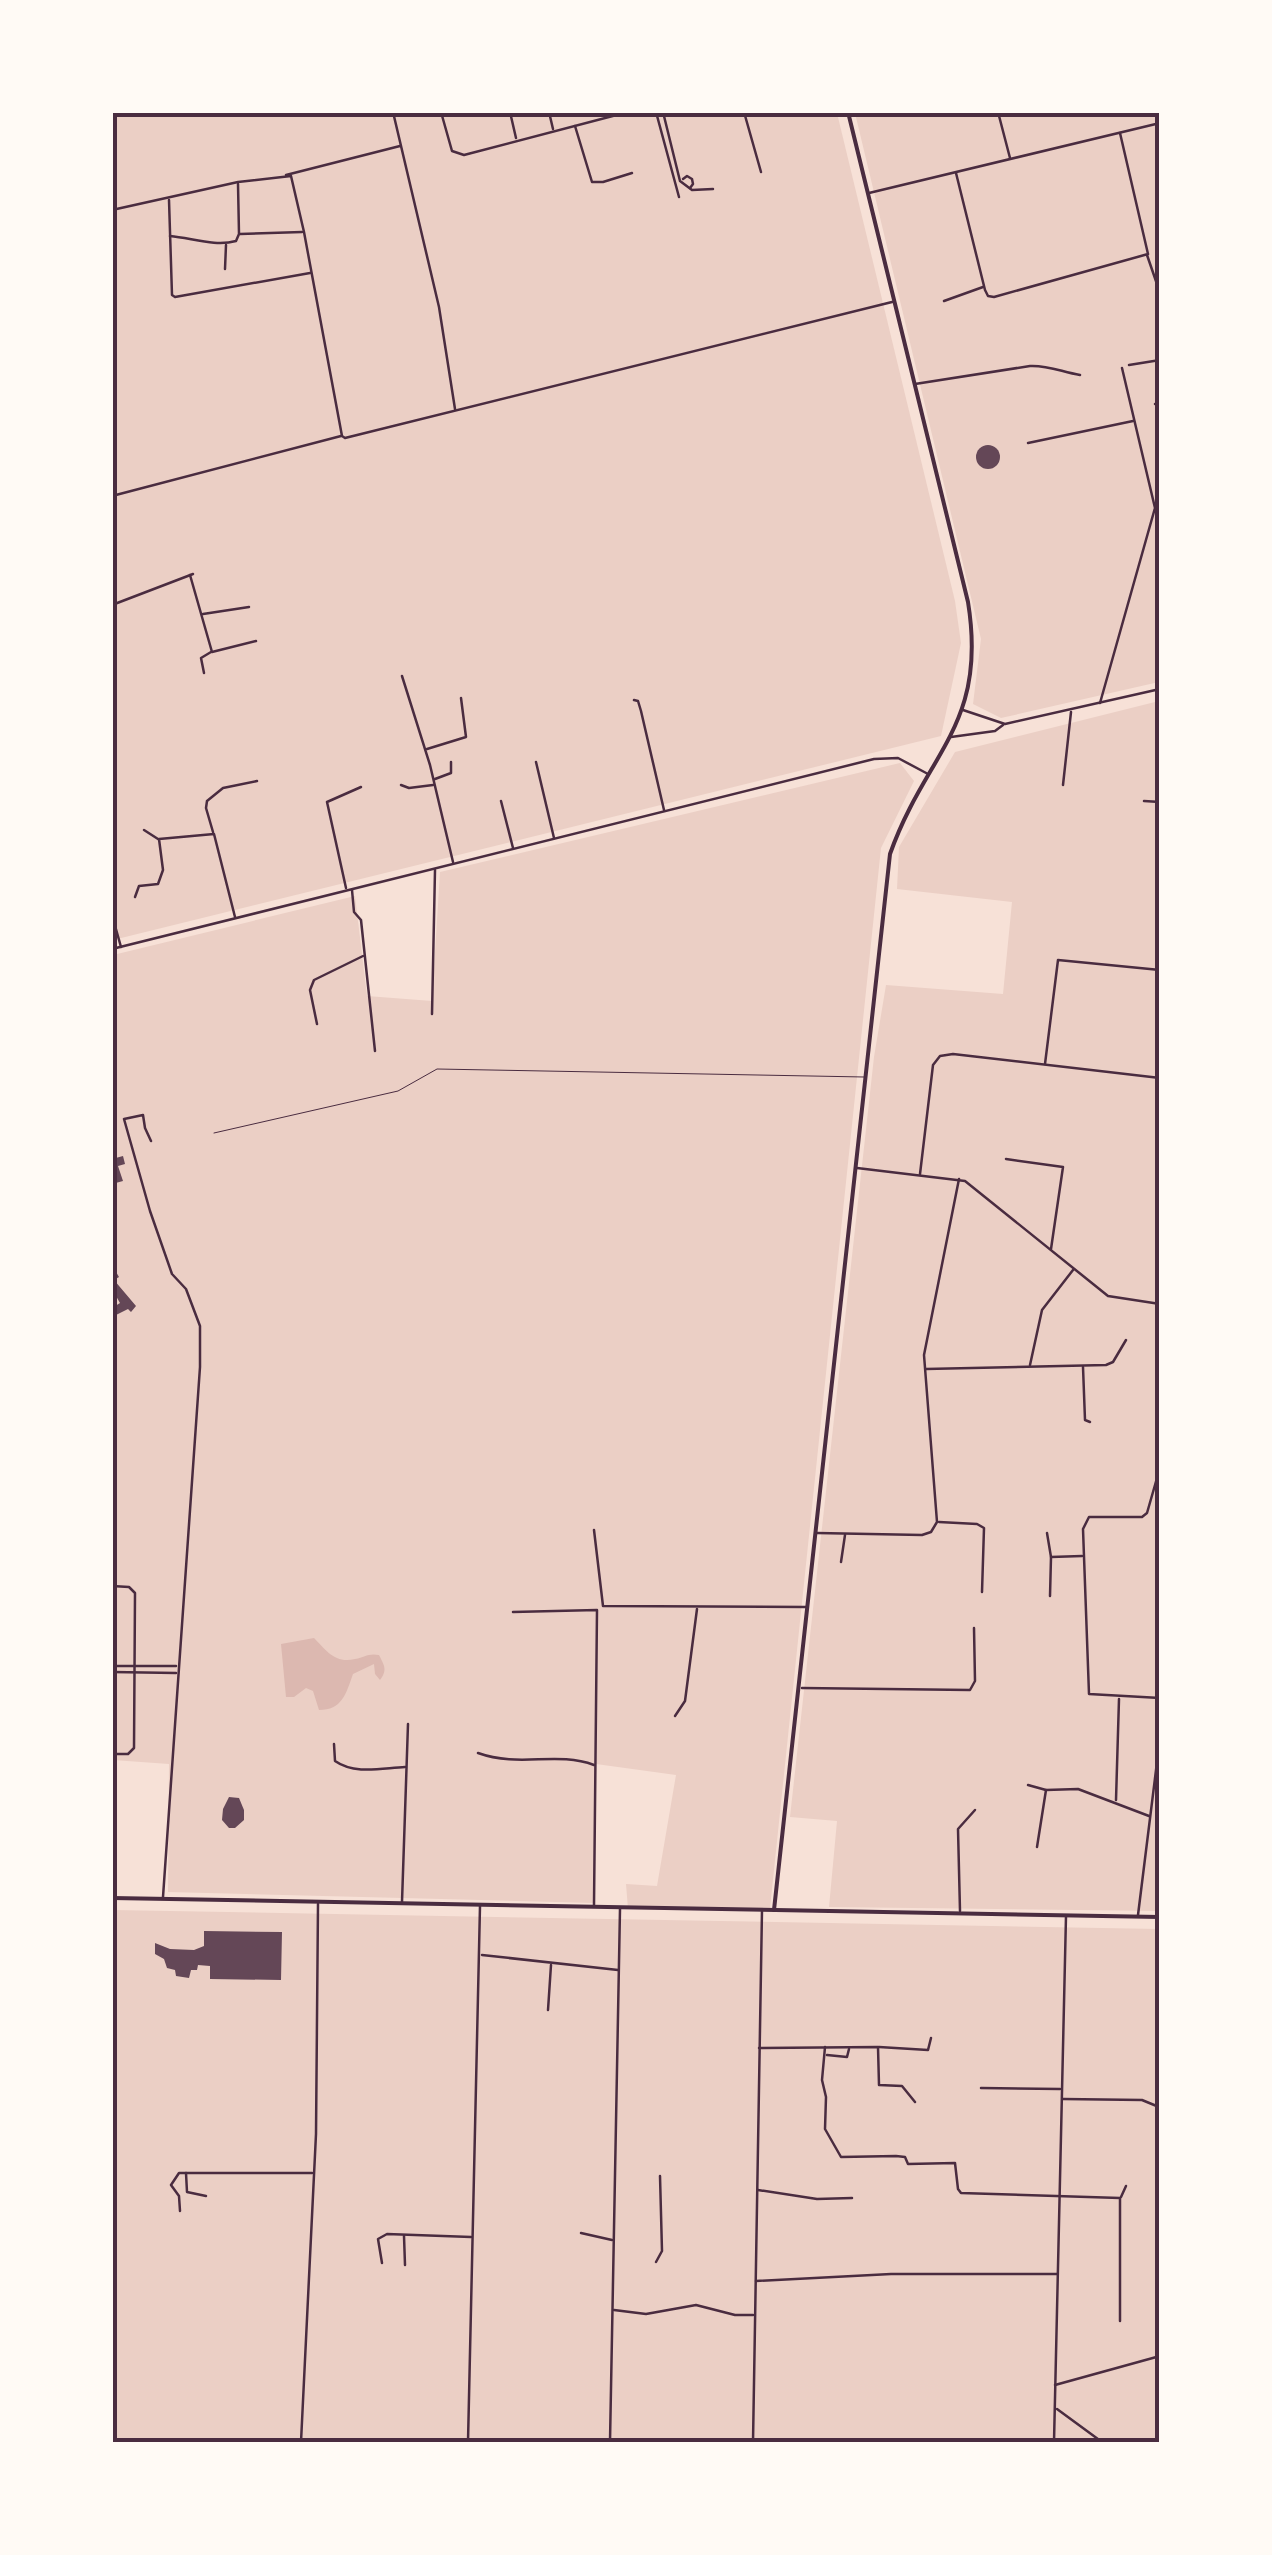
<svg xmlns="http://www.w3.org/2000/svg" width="1272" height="2555" font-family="'Varela Round',sans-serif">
	<rect width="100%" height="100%" fill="#f7e1d7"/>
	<g fill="#ebcfc5">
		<path d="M 112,113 L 837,113 L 955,601 L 961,643 L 941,736 L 113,940 Z"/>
		<path d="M 855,113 L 1159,113 L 1159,682 L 1001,718 L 973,704 L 981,639 Z"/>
		<path d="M 1159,701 L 1159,1911 L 829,1907 L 837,1821 L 790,1817 L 874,1057 L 886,985 L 1003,994 L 1012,902 L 897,889 L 899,847 L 955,752 Z"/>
		<path d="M 900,763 L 914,781 L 881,848 L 770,1908 L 628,1909 L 626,1884 L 657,1886 L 676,1775 L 596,1764 L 594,1903 L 168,1892 L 169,1764 L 113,1760 L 113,955 L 355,896 L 367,996 L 432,1001 L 440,872 Z"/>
		<path d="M 113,1910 L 1159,1929 L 1159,2442 L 113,2442 Z"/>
	</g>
	<path fill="#dcb8b0" d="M 314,1638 C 326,1650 335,1664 355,1659 C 365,1657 368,1653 379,1655 C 384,1665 388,1670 380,1680 L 375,1674 L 374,1664 L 353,1674 C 346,1694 342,1710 319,1710 L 313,1691 L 306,1688 L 294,1697 L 286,1697 L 281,1644 Z"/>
	<g fill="#644757">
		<circle cx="988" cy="457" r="12"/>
		<path d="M 123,1156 L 125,1164 L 118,1166 L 123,1181 L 112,1184 L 112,1159 Z"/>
		<path d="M 112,1265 L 119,1277 L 114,1280 L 136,1306 L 131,1312 L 128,1309 L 112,1317 L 112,1308 L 120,1303 L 112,1289 Z"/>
		<path d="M 229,1797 L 239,1798 L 244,1810 L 244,1820 L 235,1828 L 229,1828 L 222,1820 L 223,1809 Z"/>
		<path d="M 204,1931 L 282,1932 L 281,1980 L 210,1979 L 210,1966 L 198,1965 L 197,1970 L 191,1970 L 189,1978 L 176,1976 L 175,1970 L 167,1968 L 164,1959 L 155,1954 L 155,1943 L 170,1949 L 194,1950 L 204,1946 Z"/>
	</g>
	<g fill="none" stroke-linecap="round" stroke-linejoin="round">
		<path stroke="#4a2c40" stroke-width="1" d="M 214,1133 L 398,1091 L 437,1069 L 864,1077"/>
		<g stroke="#4a2c40" stroke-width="2.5">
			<path d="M 393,112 L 439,307 L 455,409"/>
			<path d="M 441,112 L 452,151 L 464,155 L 628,112"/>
			<path d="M 510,112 L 516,138"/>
			<path d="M 549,112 L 553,129"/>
			<path d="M 656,112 L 679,197"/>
			<path d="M 663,112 L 680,181 L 692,190 L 713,189"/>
			<path d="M 744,112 L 761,172"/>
			<path d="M 998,112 L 1010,158"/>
			<path d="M 245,113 L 247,112"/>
			<path d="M 575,126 L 592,182 L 603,182 L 632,173"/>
			<path d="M 956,173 L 985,290 L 988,296 L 994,297 L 1148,254 L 1120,133"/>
			<path d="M 286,175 L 400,146"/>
			<path d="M 683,179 L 687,176 L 692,179 L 693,184 L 690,188"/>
			<path d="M 869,193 L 1160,123"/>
			<path d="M 169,200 L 172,295 L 175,297 L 310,273"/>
			<path d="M 112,210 L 238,182 L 291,176 L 304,232 L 342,436 L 345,438 L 892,302"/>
			<path d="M 240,234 L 302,232"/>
			<path d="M 170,236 C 192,238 215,247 236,241 L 239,234 L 238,184"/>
			<path d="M 1147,255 L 1158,287"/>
			<path d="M 225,269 L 226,245"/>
			<path d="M 944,301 L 983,287"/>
			<path d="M 1129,365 L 1160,360"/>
			<path d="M 915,384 L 1030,366 C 1048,365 1062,372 1080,375"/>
			<path d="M 1155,404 L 1160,403"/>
			<path d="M 1028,443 L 1133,421"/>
			<path d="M 112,496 L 341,436"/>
			<path d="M 190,575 L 212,652 L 256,641"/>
			<path d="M 112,605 L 193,574"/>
			<path d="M 203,614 L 249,607"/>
			<path d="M 204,673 L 201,658 L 211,652"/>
			<path d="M 402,676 L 430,765 L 453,862"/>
			<path d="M 634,700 L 638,701 L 641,711 L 664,810"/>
			<path d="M 1100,703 L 1155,508 L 1122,368"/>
			<path d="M 963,710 L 1005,724 L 1160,689"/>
			<path d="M 951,737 L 995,731 L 1003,725"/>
			<path d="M 427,749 L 466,737 L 461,698"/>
			<path d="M 536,762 L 554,838"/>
			<path d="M 435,779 L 451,773 L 451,762"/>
			<path d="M 401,785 L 409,788 L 433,785"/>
			<path d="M 1063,785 L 1071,712"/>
			<path d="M 501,801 L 513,848"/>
			<path d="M 1144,801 L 1160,802"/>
			<path d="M 144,830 L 158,839"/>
			<path d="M 213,832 L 206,808 L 207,801 L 223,788 L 257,781"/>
			<path d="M 346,888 L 327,802 L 361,787"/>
			<path d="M 352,890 L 354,912 L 361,920 L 375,1051"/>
			<path d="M 135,897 L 139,886 L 158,884 L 163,870 L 159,839 L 214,834 L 235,917"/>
			<path d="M 112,915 L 121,947"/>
			<path d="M 112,949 L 874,759 L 898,758 L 928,774"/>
			<path d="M 432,1014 L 435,870"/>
			<path d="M 317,1024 L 310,990 L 314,980 L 363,956"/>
			<path d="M 1045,1064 L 1058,960 L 1160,970"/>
			<path d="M 151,1141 L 145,1128 L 143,1115 L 124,1119 L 150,1211 L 172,1274 L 186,1289 L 200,1326 L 200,1367 L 163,1897"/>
			<path d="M 1006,1159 L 1063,1167 L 1051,1249"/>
			<path d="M 857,1168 L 965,1181 L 1108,1296 L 1160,1304"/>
			<path d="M 920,1174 L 933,1065 L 940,1056 L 953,1054 L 1160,1078"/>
			<path d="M 1030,1365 L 1042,1310 L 1073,1270"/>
			<path d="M 1083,1367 L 1085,1420 L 1090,1422"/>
			<path d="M 926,1369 L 1106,1365 L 1113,1362 L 1126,1340"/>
			<path d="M 1159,1471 L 1147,1513 L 1142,1517 L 1089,1517 L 1083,1529 L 1089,1694 L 1160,1698"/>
			<path d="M 939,1522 L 977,1524 L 984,1528 L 982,1592"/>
			<path d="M 594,1530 L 603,1606 L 806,1607"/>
			<path d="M 817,1533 L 922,1535 L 931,1532 L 937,1522 L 924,1355 L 959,1179"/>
			<path d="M 1047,1533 L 1051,1557 L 1050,1596"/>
			<path d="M 1051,1557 L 1082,1556"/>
			<path d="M 841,1562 L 845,1535"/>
			<path d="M 112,1586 L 129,1587 L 135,1593 L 134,1748 L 128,1754 L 112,1754"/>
			<path d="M 513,1612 L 597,1610 L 594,1905"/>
			<path d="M 112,1666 L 176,1666"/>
			<path d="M 112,1672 L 176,1673"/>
			<path d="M 802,1688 L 970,1690 L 975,1681 L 974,1628"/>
			<path d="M 675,1716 L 685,1701 L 697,1609"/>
			<path d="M 334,1744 L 335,1761 C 355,1775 382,1768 405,1767"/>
			<path d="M 478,1753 C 520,1768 556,1751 594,1765"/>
			<path d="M 1028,1785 L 1046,1790 L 1078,1789 L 1149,1816"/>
			<path d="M 1116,1800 L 1119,1699"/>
			<path d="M 1037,1847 L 1046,1790"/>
			<path d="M 402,1902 L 408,1724"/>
			<path d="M 960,1911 L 958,1829 L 975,1810"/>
			<path d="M 1138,1915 L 1160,1738"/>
			<path d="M 482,1955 L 618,1970"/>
			<path d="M 548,2010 L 551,1965"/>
			<path d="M 825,2047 L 822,2080 L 826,2097 L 825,2129 L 841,2157 L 896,2156 L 905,2157 L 908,2164 L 955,2163 L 958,2189 L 961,2193 L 1120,2198 L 1120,2321"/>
			<path d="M 879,2047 L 928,2050 L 931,2038"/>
			<path d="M 759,2048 L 878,2047 L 879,2085 L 902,2086 L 915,2102"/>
			<path d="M 827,2055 L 847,2057 L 849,2049"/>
			<path d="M 981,2088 L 1060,2089"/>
			<path d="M 1063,2099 L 1142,2100 L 1159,2107"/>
			<path d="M 186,2173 L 187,2192 L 206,2196"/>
			<path d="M 758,2190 L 817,2199 L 852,2198"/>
			<path d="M 1121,2197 L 1126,2186"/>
			<path d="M 180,2211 L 179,2196 L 171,2185 L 179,2173 L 312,2173"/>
			<path d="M 581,2233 L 612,2240"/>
			<path d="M 404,2236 L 405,2265"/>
			<path d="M 656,2262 L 662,2251 L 660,2176"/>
			<path d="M 382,2263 L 378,2239 L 387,2234 L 471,2237"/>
			<path d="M 112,2272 L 112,2287"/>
			<path d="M 756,2281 L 891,2274 L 1057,2274"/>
			<path d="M 614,2310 L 646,2314 L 696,2305 L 735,2315 L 753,2315"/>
			<path d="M 1055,2385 L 1160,2356"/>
			<path d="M 1057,2409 L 1102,2442"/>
			<path d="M 301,2442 L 316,2134 L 318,1904"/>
			<path d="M 468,2442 L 480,1906"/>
			<path d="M 561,2442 L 571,2442"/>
			<path d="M 610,2442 L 620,1909"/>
			<path d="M 753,2442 L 762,1910"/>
			<path d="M 1054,2442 L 1066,1916"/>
		</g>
		<path stroke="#4a2c40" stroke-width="4" d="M 774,1910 L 890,854 C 926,752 988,726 968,602 L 848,112"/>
		<path stroke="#4a2c40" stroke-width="4" d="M 112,1898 L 1160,1917"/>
	</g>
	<rect width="1272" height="2555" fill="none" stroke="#fffaf5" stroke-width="230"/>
	<rect x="115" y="115" width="1042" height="2325" fill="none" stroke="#4a2c40" stroke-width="4"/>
</svg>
